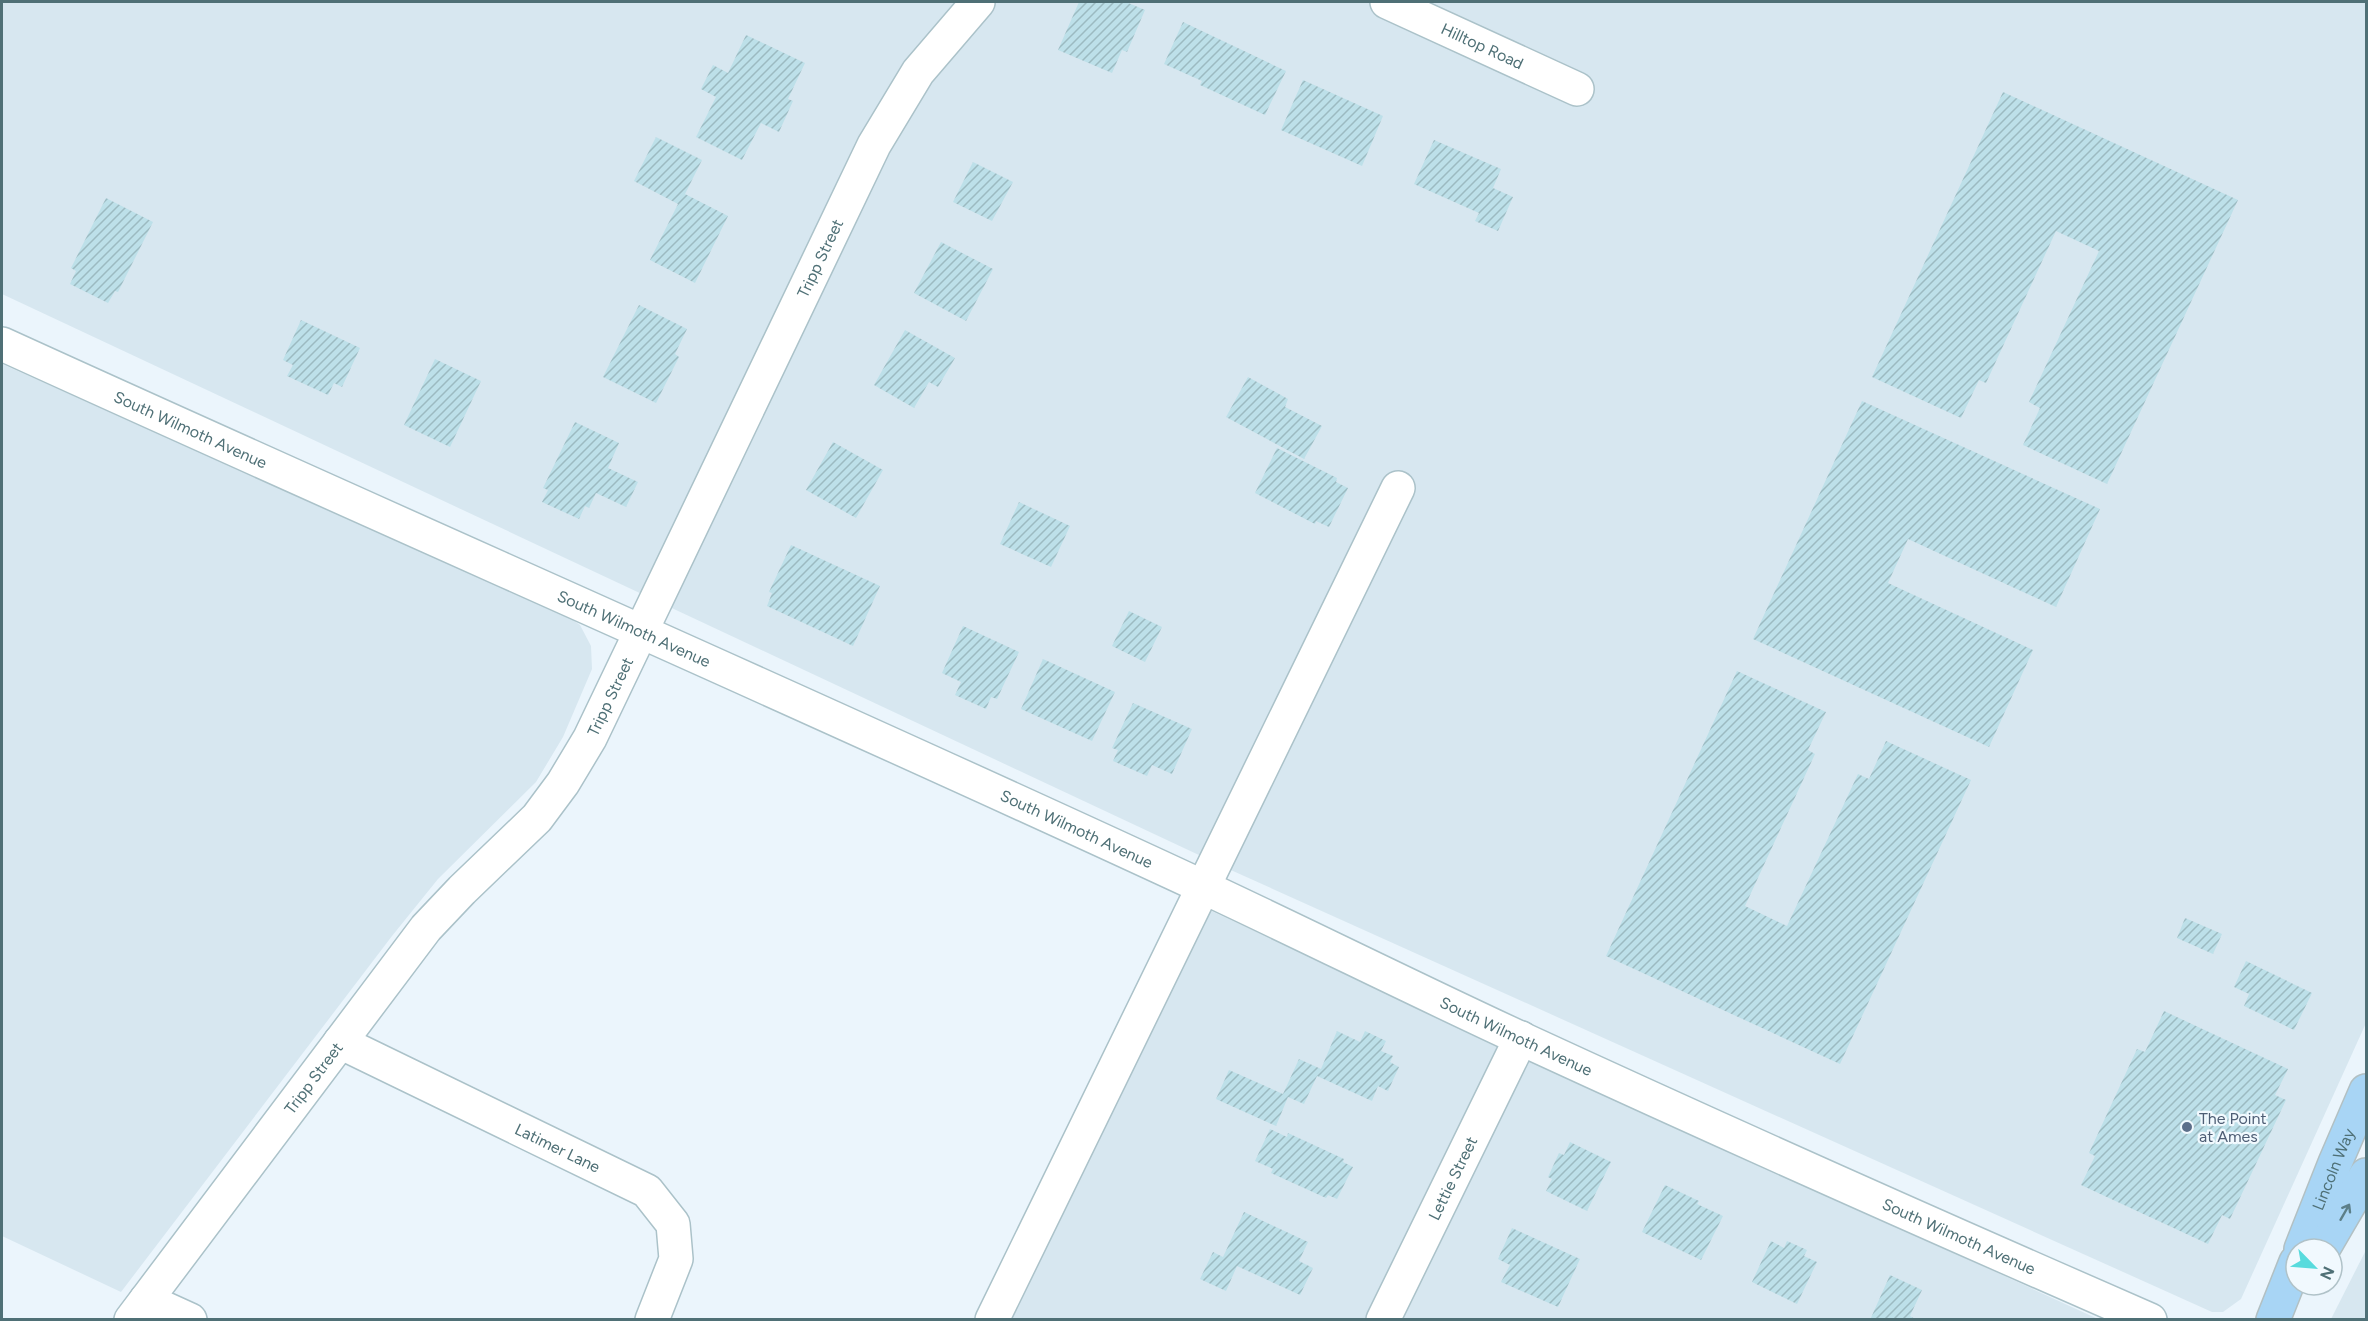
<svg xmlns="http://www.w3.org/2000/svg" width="2368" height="1321" font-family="Figtree,sans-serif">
	<defs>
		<pattern id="building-hatch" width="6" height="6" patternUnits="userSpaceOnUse" patternTransform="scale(1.5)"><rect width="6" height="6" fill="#bde0e9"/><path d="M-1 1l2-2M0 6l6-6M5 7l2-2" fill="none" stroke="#9cbac1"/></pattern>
	</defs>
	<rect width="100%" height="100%" fill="#ebf5fc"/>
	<g fill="#d7e7f0">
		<path d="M 2,2 L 2366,2 L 2366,1023 L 2241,1299 L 2223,1312 L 2212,1312 L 1233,871 L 2,294 Z"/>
		<path d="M 2,364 L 564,614 L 580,625 L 591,646 L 592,669 L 563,737 L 536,782 L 438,879 L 392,936 L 121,1292 L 2,1236 Z"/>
		<path d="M 1181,897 L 2098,1319 L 974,1320 Z"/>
		<path d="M 2366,1250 L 2366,1319 L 2331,1319 Z"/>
	</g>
	<g fill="url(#building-hatch)">
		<path d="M 1079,2 L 1126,2 L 1145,10 L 1127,52 L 1122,50 L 1112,73 L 1058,50 Z"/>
		<path d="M 1183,22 L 1286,71 L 1265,115 L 1200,85 L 1202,81 L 1164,64 Z"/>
		<path d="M 746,35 L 805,63 L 788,99 L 793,101 L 779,132 L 761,123 L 742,160 L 696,137 L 716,97 L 701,89 L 713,65 L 728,73 Z"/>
		<path d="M 1303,80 L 1383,116 L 1362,166 L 1281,130 Z"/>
		<path d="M 2003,92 L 2238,200 L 2107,484 L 2023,445 L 2040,408 L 2029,402 L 2099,251 L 2056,231 L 1986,383 L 1979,380 L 1961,418 L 1872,377 Z"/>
		<path d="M 656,137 L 702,160 L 685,194 L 728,216 L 695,283 L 650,260 L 678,204 L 634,181 Z"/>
		<path d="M 1434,140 L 1501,169 L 1493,188 L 1513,197 L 1498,231 L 1475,221 L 1479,213 L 1414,184 Z"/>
		<path d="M 973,162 L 1013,182 L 992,221 L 953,202 Z"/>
		<path d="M 106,198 L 153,222 L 118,292 L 115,291 L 108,303 L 70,284 L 76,271 L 71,268 Z"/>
		<path d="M 941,242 L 993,269 L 966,321 L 914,293 Z"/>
		<path d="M 639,305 L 687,329 L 675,354 L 679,357 L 656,403 L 603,377 Z"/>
		<path d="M 301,320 L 360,348 L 342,387 L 334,383 L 328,395 L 287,376 L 293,365 L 283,360 Z"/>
		<path d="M 905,330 L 955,358 L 938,387 L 929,382 L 914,408 L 874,385 Z"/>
		<path d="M 435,359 L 481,381 L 450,447 L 404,425 Z"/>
		<path d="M 1248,377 L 1288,399 L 1285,407 L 1322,426 L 1304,459 L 1226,417 Z"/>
		<path d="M 1862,401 L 2100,509 L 2056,607 L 1908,539 L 1888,583 L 2033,650 L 1989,747 L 1753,639 Z"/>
		<path d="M 575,422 L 619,443 L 608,468 L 638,482 L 626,507 L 596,493 L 589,508 L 585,506 L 579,519 L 542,502 L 548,490 L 543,488 Z"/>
		<path d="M 833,442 L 883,470 L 856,518 L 806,490 Z"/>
		<path d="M 1277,448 L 1337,478 L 1336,482 L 1348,488 L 1329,527 L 1316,521 L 1315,524 L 1255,493 Z"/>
		<path d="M 1019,502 L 1070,526 L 1051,567 L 1000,544 Z"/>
		<path d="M 791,545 L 880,586 L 853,646 L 767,606 L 772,593 L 769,592 Z"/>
		<path d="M 1129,611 L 1162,627 L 1145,662 L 1112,646 Z"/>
		<path d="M 963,626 L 1019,652 L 997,699 L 991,697 L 986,709 L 955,695 L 961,682 L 942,673 Z"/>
		<path d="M 1043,659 L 1115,692 L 1092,741 L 1021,709 Z"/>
		<path d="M 1737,671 L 1826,712 L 1808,750 L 1815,754 L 1745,906 L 1787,926 L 1858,774 L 1869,779 L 1886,741 L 1971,780 L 1840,1064 L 1606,956 Z"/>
		<path d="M 1133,703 L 1192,729 L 1172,774 L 1152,765 L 1147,776 L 1113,761 L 1118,750 L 1112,748 Z"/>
		<path d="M 2185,918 L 2222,934 L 2213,954 L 2177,938 Z"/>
		<path d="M 2246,961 L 2312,993 L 2294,1030 L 2244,1006 L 2249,994 L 2234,987 Z"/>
		<path d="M 2164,1011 L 2288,1069 L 2275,1095 L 2286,1100 L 2230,1219 L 2222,1215 L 2208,1244 L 2081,1185 L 2095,1156 L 2089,1153 L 2137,1049 L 2145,1052 Z"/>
		<path d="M 1337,1031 L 1360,1042 L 1365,1031 L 1386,1041 L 1381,1051 L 1393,1056 L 1390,1062 L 1399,1067 L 1388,1091 L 1378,1086 L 1372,1101 L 1317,1076 L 1304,1104 L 1288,1097 L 1276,1126 L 1216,1099 L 1229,1070 L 1283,1094 L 1299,1059 L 1321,1069 Z"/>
		<path d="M 1270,1129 L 1287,1137 L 1288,1133 L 1344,1159 L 1343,1162 L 1353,1167 L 1337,1199 L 1328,1195 L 1326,1198 L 1271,1173 L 1273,1169 L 1255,1161 Z"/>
		<path d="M 1570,1142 L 1611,1162 L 1587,1211 L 1546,1191 L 1552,1179 L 1548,1177 L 1559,1153 L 1564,1155 Z"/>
		<path d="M 1665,1185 L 1699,1201 L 1697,1204 L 1723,1216 L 1701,1260 L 1642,1232 Z"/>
		<path d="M 1244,1212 L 1308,1242 L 1299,1261 L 1313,1268 L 1300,1295 L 1237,1266 L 1226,1291 L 1200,1279 L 1213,1252 L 1223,1257 Z"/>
		<path d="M 1512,1228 L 1580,1259 L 1558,1307 L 1501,1282 L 1510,1265 L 1498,1259 Z"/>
		<path d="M 1771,1241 L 1784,1248 L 1787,1241 L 1807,1250 L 1804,1256 L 1817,1262 L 1797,1304 L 1752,1282 Z"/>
		<path d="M 1890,1275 L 1922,1290 L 1910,1316 L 1917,1320 L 1870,1320 Z"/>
	</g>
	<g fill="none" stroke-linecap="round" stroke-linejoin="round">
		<g stroke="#abc2c9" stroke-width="36">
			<g id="minor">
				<path id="s1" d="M 1387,2 L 1577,89"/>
				<path id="s2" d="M 2,344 C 401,526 803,701 1201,886 C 1308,936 1414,989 1522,1039 C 1730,1135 1939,1228 2150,1320"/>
				<path id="s3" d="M 340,1042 L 647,1191 L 673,1224 L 676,1259 L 652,1320"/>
				<path d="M 146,1300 L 190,1320"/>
				<path id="s4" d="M 131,1320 L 426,928 L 462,890 L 537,818 L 563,783 L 590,738 L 874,145 L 918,72 L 978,2"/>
				<path d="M 992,1320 L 1398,488"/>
				<path id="s5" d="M 1383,1320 L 1521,1038"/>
			</g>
		</g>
		<g stroke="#b2c0c3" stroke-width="36">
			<g id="major">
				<path id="s6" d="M 2301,1249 L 2335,1163 L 2366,1091"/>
				<path d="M 2323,1249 L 2366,1175"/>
				<path d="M 2273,1320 L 2296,1262"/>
			</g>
		</g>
		<use href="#minor" stroke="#fff" stroke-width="33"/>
		<use href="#major" stroke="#a8d5f5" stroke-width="33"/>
	</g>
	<defs><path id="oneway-shaft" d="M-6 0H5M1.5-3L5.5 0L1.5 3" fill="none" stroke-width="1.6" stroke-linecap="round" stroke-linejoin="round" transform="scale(1.5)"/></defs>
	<use stroke="#5c7f89" href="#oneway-shaft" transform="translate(2345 1212) rotate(-60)"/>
	<circle fill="#5c6f8a" stroke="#f1f9fe" stroke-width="2" cx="2187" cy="1127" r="6"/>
	<g text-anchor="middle" stroke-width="4.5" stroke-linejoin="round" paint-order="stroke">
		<g font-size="16" fill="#4f7076" stroke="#f1f9fe">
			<text dy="6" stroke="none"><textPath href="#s1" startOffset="105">Hilltop Road</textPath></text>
			<text dy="6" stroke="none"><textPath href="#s4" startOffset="1275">Tripp Street</textPath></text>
			<text dy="6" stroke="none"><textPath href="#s2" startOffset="207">South Wilmoth Avenue</textPath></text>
			<text dy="6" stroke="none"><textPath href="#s2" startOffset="693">South Wilmoth Avenue</textPath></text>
			<text dy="6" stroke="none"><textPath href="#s4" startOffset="789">Tripp Street</textPath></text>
			<text dy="6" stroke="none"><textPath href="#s2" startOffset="1179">South Wilmoth Avenue</textPath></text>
			<text dy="6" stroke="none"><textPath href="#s2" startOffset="1665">South Wilmoth Avenue</textPath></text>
			<text dy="6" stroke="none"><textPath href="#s4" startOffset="303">Tripp Street</textPath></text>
			<text dy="6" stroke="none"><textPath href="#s3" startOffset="242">Latimer Lane</textPath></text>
			<text dy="6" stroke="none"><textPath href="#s6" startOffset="86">Lincoln Way</textPath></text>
			<text dy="6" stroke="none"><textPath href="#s5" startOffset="158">Lettie Street</textPath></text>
			<text dy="6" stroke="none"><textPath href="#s2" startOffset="2151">South Wilmoth Avenue</textPath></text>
		</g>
		<g font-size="16" fill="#4e5e75" stroke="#f1f9fe" text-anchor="start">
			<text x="2199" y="1124">The Point<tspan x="2199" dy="18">at Ames</tspan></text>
		</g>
	</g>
	<rect width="2368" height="1321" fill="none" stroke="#4f7076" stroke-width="6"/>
	<g transform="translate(2314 1267) rotate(115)"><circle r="28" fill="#f1f9fe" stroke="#b0c2c8" stroke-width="1.5"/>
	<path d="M0-4.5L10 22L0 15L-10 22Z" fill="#58dbdd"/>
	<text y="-9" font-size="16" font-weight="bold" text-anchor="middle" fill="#4f7076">N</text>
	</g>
</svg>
